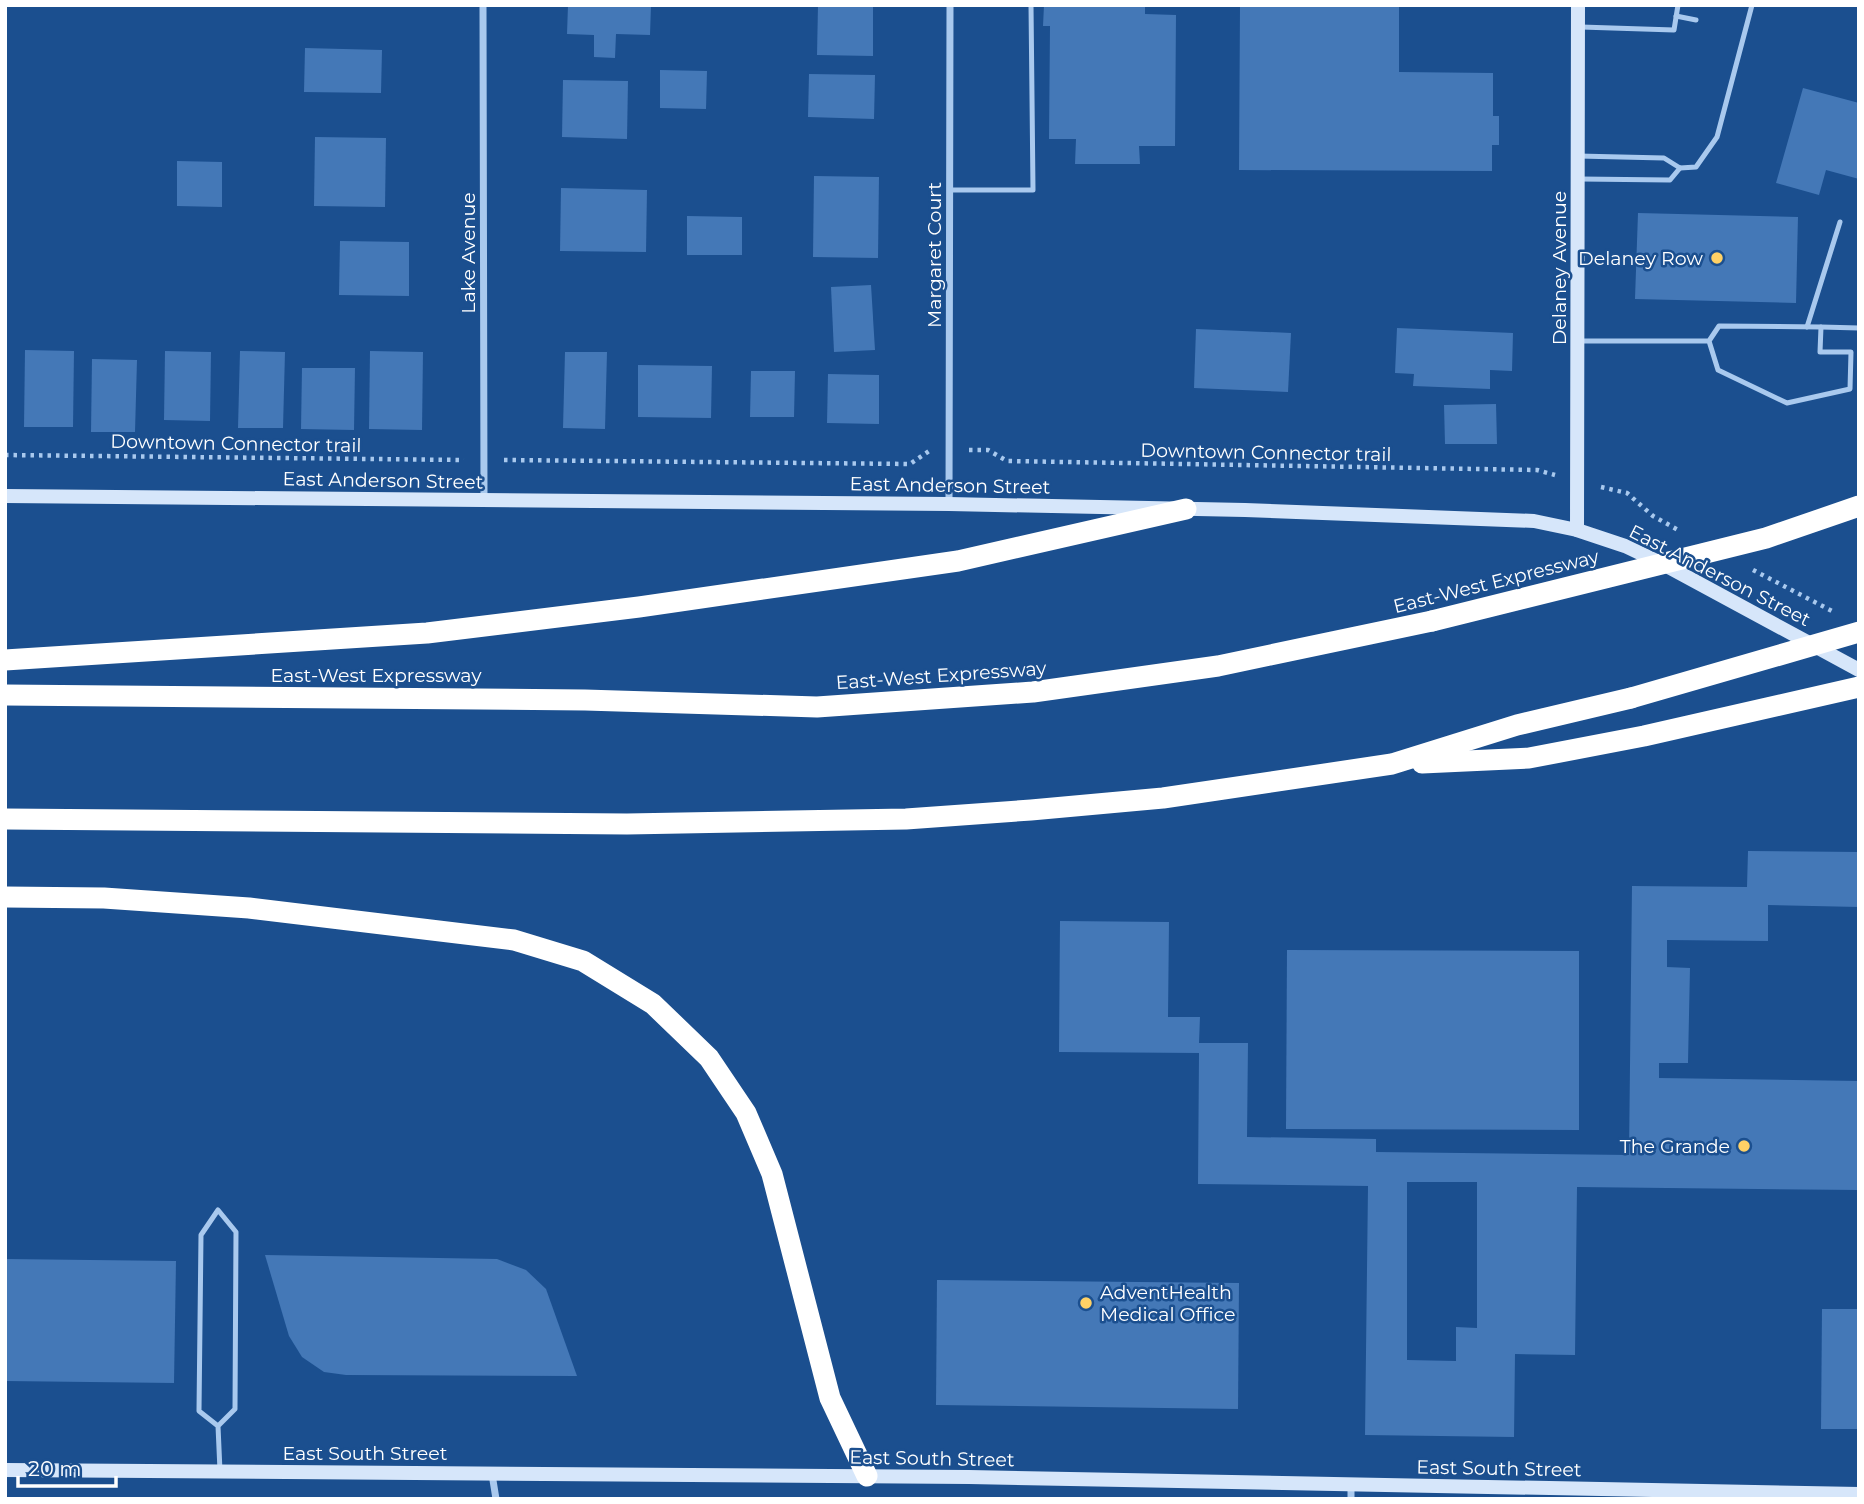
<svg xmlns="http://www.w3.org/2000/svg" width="1864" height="1504" font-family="Montserrat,sans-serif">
	<rect width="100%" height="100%" fill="#1b4f8f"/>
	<g fill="#4478b7" fill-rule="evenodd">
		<path d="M 568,5 L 651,5 L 650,35 L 616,34 L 615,58 L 594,57 L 594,35 L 567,34 Z"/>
		<path d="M 818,5 L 873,5 L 873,56 L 817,55 Z"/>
		<path d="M 1044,5 L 1145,5 L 1145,14 L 1176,15 L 1175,146 L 1139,146 L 1140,164 L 1075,164 L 1076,139 L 1049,139 L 1050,26 L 1043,26 Z"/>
		<path d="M 1240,5 L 1399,5 L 1399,72 L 1493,73 L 1493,116 L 1499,116 L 1499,145 L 1492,145 L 1492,171 L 1239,170 Z"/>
		<path d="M 305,48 L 382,50 L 381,93 L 304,92 Z"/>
		<path d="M 660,70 L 707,71 L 706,109 L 660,108 Z"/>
		<path d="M 809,74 L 875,75 L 874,119 L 808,117 Z"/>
		<path d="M 563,80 L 628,81 L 627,139 L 562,137 Z"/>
		<path d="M 1803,88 L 1859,103 L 1859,179 L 1826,170 L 1819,195 L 1776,183 Z"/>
		<path d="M 315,137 L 386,138 L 385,207 L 314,206 Z"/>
		<path d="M 177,161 L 222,162 L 222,207 L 177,206 Z"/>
		<path d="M 814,176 L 879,177 L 878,258 L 813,257 Z"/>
		<path d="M 561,188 L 647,190 L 646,252 L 560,251 Z"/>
		<path d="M 1638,213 L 1798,217 L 1796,303 L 1635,299 Z"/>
		<path d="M 687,216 L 742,217 L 742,255 L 687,255 Z"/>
		<path d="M 340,241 L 409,242 L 409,296 L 339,295 Z"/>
		<path d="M 871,285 L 875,350 L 834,352 L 831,287 Z"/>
		<path d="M 1397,328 L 1513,333 L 1512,371 L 1490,370 L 1490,389 L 1413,386 L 1414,374 L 1395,373 Z"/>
		<path d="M 1196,329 L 1291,333 L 1288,392 L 1194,388 Z"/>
		<path d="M 25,350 L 74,351 L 73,427 L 24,427 Z"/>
		<path d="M 165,351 L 211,352 L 210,421 L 164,420 Z"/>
		<path d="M 240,351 L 285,352 L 283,428 L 238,428 Z"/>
		<path d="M 370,351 L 423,352 L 422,430 L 369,429 Z"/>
		<path d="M 565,352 L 607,352 L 605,429 L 563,428 Z"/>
		<path d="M 92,359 L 137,360 L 135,432 L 91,432 Z"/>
		<path d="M 638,365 L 712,366 L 711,418 L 638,417 Z"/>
		<path d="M 302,368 L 355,368 L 354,430 L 301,429 Z"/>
		<path d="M 751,371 L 795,371 L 794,417 L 750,417 Z"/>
		<path d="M 828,374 L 879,375 L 879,424 L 827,423 Z"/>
		<path d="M 1496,404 L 1497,444 L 1445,444 L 1444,405 Z"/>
		<path d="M 1748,851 L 1859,852 L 1859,907 L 1768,905 L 1768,941 L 1667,940 L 1667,967 L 1690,968 L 1688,1063 L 1659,1063 L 1659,1078 L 1859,1081 L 1859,1190 L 1577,1187 L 1575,1355 L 1515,1354 L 1514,1437 L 1365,1435 L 1368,1186 L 1198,1184 L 1199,1053 L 1059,1052 L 1060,921 L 1169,922 L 1168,1017 L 1200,1017 L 1199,1043 L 1248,1043 L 1247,1137 L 1376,1139 L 1376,1152 L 1629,1155 L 1632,886 L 1747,887 ZM 1407,1182 L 1477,1182 L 1477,1328 L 1456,1327 L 1456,1361 L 1407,1360 Z"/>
		<path d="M 1287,950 L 1579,951 L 1579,1130 L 1286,1129 Z"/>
		<path d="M 265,1255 L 497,1259 L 526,1270 L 546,1289 L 577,1376 L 346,1375 L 324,1372 L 302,1357 L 289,1336 Z"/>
		<path d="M 5,1259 L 176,1261 L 174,1383 L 5,1381 Z"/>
		<path d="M 937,1280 L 1239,1283 L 1238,1409 L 936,1405 Z"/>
		<path d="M 1822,1309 L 1859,1309 L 1859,1429 L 1821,1429 Z"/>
	</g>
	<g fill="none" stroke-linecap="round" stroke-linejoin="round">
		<g stroke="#a9c9ee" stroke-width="4.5" stroke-dasharray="3.5 5" stroke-linecap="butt">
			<path d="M 969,450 L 988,450 L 1007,461 L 1537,470 L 1555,475"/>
			<path d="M 5,455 L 464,460"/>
			<path d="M 504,460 L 910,464 L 929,451"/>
			<path d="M 1601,487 L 1627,493 L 1653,516 L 1680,531"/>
			<path d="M 1753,570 L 1832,611"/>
		</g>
		<g stroke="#a9c9ee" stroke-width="5">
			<path d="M 1676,16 L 1696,20"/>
			<path d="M 1581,27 L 1674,30 L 1678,5"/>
			<path d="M 1578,156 L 1664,158 L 1680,168 L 1696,167 L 1717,137 L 1752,5"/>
			<path d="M 1580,179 L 1670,180 L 1680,168"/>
			<path d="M 950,190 L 1033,190 L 1031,5"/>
			<path d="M 1807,327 L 1840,222"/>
			<path d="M 1821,327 L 1859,328"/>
			<path d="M 1579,341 L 1709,341 L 1718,370 L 1787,403 L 1850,389 L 1851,352 L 1820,352 L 1821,327 L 1719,326 L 1709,341"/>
			<path d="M 218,1426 L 199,1411 L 201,1235 L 218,1210 L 236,1232 L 235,1409 L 218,1426 L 220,1471"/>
		</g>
		<g stroke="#a9c9ee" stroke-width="7">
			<path d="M 483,5 L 484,500"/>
			<path d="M 949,503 L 950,5"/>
			<path d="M 492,1474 L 496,1499"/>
			<path d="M 1351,1499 L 1351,1485"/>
		</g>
		<g stroke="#d6e6fa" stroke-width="14">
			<path d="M 5,496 L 949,504 L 1245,510 L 1534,521 L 1577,530 L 1625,546 L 1665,565 L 1859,670"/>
			<path d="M 1577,530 L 1578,5"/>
			<path d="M 5,1470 L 969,1477 L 1859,1494"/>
		</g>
		<g stroke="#fff" stroke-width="21">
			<path d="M 5,660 L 427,633 L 639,607 L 958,561 L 1186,509"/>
			<path d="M 5,695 L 585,700 L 817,707 L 1033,692 L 1218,666 L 1432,621"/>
			<path d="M 1422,763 L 1529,758 L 1644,736 L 1859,687"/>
			<path d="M 5,819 L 627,824 L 906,819 L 1031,810 L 1163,798 L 1392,764 L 1517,725 L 1631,698"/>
			<path d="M 5,897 L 104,898 L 249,908 L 514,940 L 583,961 L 653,1004 L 709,1058 L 746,1113 L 772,1174 L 830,1398 L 867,1476"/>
		</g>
		<g stroke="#fff" stroke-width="21">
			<path d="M 1432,621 L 1766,538 L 1859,506"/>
			<path d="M 1631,698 L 1859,632"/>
		</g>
	</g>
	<g fill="#ffd166" stroke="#1b4f8f" stroke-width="2.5">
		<circle cx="1717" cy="258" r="7"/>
		<circle cx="1744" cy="1146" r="7"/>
		<circle cx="1086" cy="1303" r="7"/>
	</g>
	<g text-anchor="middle" stroke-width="5" stroke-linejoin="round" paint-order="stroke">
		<g font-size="19" fill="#fff" stroke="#1b4f8f">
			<text transform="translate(468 253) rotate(-90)" y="7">Lake Avenue</text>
			<text transform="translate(934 255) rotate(-90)" y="7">Margaret Court</text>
			<text transform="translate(1559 268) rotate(-90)" y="7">Delaney Avenue</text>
			<text transform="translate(236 443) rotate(1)" y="7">Downtown Connector trail</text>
			<text transform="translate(1266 452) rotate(1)" y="7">Downtown Connector trail</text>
			<text transform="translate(383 480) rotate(1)" y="7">East Anderson Street</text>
			<text transform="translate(950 485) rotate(1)" y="7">East Anderson Street</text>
			<text transform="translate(1720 575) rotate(27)" y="7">East Anderson Street</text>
			<text transform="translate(1496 581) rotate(-14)" y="7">East-West Expressway</text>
			<text x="376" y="682">East-West Expressway</text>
			<text transform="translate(941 675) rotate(-4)" y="7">East-West Expressway</text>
			<text x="365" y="1460">East South Street</text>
			<text transform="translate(932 1458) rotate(1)" y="7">East South Street</text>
			<text transform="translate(1499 1468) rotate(1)" y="7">East South Street</text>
		</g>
		<g font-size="19" fill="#fff" stroke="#1b4f8f" text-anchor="end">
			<text x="1703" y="265">Delaney Row</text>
			<text x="1730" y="1153">The Grande</text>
			<text x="1100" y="1299" text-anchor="start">AdventHealth<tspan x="1100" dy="22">Medical Office</tspan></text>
		</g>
	</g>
	<rect width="1864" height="1504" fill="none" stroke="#ffffff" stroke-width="14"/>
	<path d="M18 1476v10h98v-10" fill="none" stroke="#ffffff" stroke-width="3.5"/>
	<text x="28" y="1476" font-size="21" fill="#ffffff" stroke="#1b4f8f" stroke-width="5" paint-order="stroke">20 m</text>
</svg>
